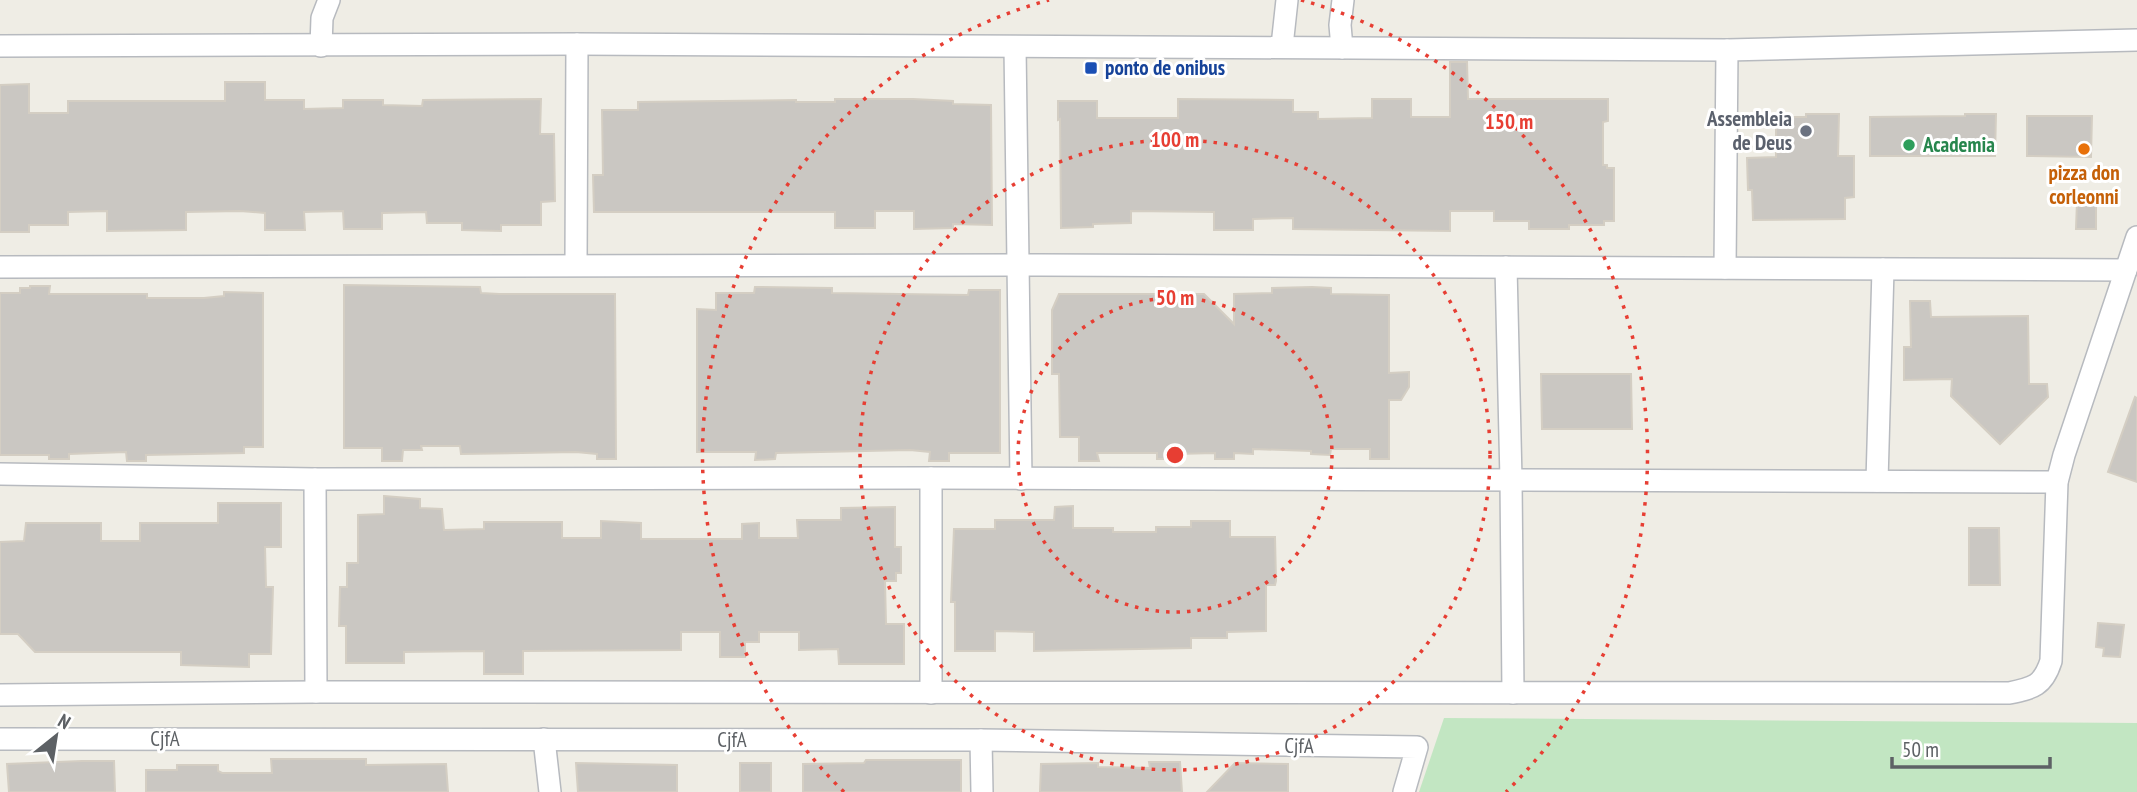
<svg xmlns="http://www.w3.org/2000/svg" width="2137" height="792" font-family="'PT Sans Narrow',sans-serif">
	<rect width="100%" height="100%" fill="#efede5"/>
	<path fill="#c2e6c2" d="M 1444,718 L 2137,723 L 2137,792 L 1419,792 Z"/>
	<g fill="#cac7c2" stroke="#d4cec3" stroke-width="2">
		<path d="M 1450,62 L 1467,62 L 1468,99 L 1608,99 L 1608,121 L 1603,122 L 1603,165 L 1607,165 L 1607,168 L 1614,168 L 1614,221 L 1604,221 L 1604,225 L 1569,225 L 1569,229 L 1529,229 L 1529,221 L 1494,221 L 1494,211 L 1450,211 L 1450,231 L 1293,229 L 1293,218 L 1253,219 L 1253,230 L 1214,230 L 1214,212 L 1131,211 L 1131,223 L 1093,224 L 1093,227 L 1061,228 L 1060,119 L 1058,120 L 1058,101 L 1097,101 L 1097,118 L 1178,118 L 1178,99 L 1293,100 L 1293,112 L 1318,112 L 1318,119 L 1372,118 L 1372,99 L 1411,99 L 1411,117 L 1450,117 Z"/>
		<path d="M 225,82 L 265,82 L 265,100 L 304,100 L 304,109 L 343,108 L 343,100 L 383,100 L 383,105 L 422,106 L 423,100 L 541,99 L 540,134 L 554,134 L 555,201 L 541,202 L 541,225 L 501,225 L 501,231 L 462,230 L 462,223 L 427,223 L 426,212 L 382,213 L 382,229 L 344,229 L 343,211 L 304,212 L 305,230 L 265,230 L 265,213 L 240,211 L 186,212 L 186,230 L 107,231 L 107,211 L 68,212 L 68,225 L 29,225 L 29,232 L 0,232 L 0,85 L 29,84 L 29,113 L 68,113 L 68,101 L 225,101 Z"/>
		<path d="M 835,99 L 913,99 L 953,101 L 953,104 L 991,105 L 992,225 L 953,224 L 953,228 L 914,229 L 914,211 L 875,211 L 875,228 L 835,228 L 835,212 L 594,212 L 593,175 L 603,175 L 602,110 L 638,110 L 638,102 L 796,100 L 796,102 L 835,102 Z"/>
		<path d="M 1806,114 L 1839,114 L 1838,156 L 1854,156 L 1854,197 L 1845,198 L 1845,219 L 1753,220 L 1752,190 L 1748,190 L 1747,158 L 1776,157 L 1776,117 L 1806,117 Z"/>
		<path d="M 1965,114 L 1996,114 L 1995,156 L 1870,156 L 1870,117 L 1965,116 Z"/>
		<path d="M 2027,116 L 2092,116 L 2091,157 L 2027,156 Z"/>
		<path d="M 2077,201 L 2096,201 L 2096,229 L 2076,229 Z"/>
		<path d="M 344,285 L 480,287 L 481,293 L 499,294 L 615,294 L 616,459 L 597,459 L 597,454 L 576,452 L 461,454 L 460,446 L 421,446 L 422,450 L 403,450 L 402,461 L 382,461 L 382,448 L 344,448 Z"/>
		<path d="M 30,286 L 50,286 L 49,294 L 147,294 L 147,298 L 204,298 L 224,296 L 224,292 L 263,293 L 263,447 L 244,447 L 244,453 L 146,455 L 146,461 L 127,461 L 126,452 L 69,454 L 69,459 L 49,459 L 49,455 L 0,455 L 0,293 L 20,293 L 20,288 L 30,288 Z"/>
		<path d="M 755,287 L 832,288 L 832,293 L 968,295 L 969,290 L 1000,290 L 1000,453 L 949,453 L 949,461 L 929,461 L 930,452 L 910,450 L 776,453 L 775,459 L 755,460 L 756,452 L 697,452 L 697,309 L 716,310 L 716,293 L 754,293 Z"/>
		<path d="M 1312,287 L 1331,288 L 1331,294 L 1389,295 L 1389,373 L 1409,372 L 1409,387 L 1401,400 L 1389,400 L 1389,459 L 1370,459 L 1370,449 L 1331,449 L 1330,455 L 1311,454 L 1311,451 L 1253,449 L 1253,454 L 1234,453 L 1234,459 L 1215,459 L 1215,453 L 1176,454 L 1176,459 L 1157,459 L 1157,453 L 1097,453 L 1099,461 L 1079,461 L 1079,437 L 1060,437 L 1059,374 L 1052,374 L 1052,310 L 1059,294 L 1204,294 L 1234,324 L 1234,294 L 1272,293 L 1272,288 Z"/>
		<path d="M 1910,301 L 1930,301 L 1931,317 L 2028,316 L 2029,384 L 2047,384 L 2048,397 L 2000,444 L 1951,396 L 1952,379 L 1904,380 L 1904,347 L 1911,347 Z"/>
		<path d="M 1541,374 L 1631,374 L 1632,429 L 1542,429 Z"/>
		<path d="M 2135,397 L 2137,398 L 2137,482 L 2108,472 Z"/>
		<path d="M 384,496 L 420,499 L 420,508 L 442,509 L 444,530 L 484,529 L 484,522 L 562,522 L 562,538 L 601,538 L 601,521 L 641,523 L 641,539 L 742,539 L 742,524 L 759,523 L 759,538 L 798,538 L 797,520 L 841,520 L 841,508 L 895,507 L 895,547 L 901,547 L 901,573 L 896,573 L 896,581 L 885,581 L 886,624 L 904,624 L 904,664 L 839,664 L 838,649 L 799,650 L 799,632 L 759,632 L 759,642 L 745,642 L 745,657 L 720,657 L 720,632 L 681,632 L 681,650 L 523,651 L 523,674 L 484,674 L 484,651 L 404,652 L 404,663 L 346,663 L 346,626 L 339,626 L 340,587 L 347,587 L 347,563 L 358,563 L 358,515 L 384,514 Z"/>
		<path d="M 218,503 L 281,503 L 281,547 L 265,547 L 266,587 L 273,587 L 271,654 L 249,654 L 249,667 L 181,665 L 181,652 L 35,652 L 18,634 L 0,634 L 0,542 L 24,541 L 26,523 L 101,523 L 101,541 L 140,541 L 140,523 L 218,523 Z"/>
		<path d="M 1073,506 L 1073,528 L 1113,528 L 1113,532 L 1156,532 L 1156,527 L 1191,527 L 1191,521 L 1230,521 L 1230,537 L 1275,537 L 1276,581 L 1275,585 L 1266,585 L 1266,631 L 1227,632 L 1227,638 L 1191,638 L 1191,648 L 1034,651 L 1034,632 L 995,631 L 995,651 L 955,651 L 955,602 L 951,602 L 954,529 L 995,529 L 995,520 L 1054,520 L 1055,507 Z"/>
		<path d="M 1969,528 L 1999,528 L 2000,585 L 1969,585 Z"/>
		<path d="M 2098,623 L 2124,625 L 2120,657 L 2103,656 L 2104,648 L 2096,647 Z"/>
		<path d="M 271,759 L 366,759 L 366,765 L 446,764 L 448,792 L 146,792 L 146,770 L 177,770 L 177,765 L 218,765 L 218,771 L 222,773 L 272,773 Z"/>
		<path d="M 866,760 L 961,760 L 961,792 L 803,792 L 803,764 L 864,763 Z"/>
		<path d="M 82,761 L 114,761 L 115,792 L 9,792 L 7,764 Z"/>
		<path d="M 1149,762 L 1180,762 L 1182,792 L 1040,792 L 1041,764 L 1098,763 L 1098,767 L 1150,768 Z"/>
		<path d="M 576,763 L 677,765 L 677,792 L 578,792 Z"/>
		<rect x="740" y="763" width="31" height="29"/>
		<path d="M 1235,763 L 1288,764 L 1288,792 L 1207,792 Z"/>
	</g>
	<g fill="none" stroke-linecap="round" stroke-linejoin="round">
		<g stroke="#b7babf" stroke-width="24">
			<g id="minor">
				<path d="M 0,46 L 577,44 L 1727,50 L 2137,40"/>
				<path d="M 321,46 L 322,18 L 329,0"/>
				<path d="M 1282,46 L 1287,0"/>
				<path d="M 1015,47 L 1021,479"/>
				<path d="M 1342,48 L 1340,25 L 1343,0"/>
				<path d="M 576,265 L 577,44"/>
				<path d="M 0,267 L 1041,265 L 2126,270"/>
				<path d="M 1506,267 L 1511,480 L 1513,693"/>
				<path d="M 1725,268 L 1727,50"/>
				<path d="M 0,474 L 315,479 L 931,478 L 2057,482"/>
				<path d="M 315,479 L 316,692"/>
				<path d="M 1877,481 L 1883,269"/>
				<path d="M 931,693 L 931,478"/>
				<path d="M 0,695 L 316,692 L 2009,693 C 2033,688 2043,686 2051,661 L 2057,482 L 2064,455 L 2137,237"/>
				<path d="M 0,739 L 981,740 L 1417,747 L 1404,792"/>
				<path d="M 544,739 L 550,792"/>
				<path d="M 981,740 L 982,792"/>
			</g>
		</g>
		<use href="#minor" stroke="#fff" stroke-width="21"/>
	</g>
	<g fill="none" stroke="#e73e33" stroke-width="3.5" stroke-dasharray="3.5 7">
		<circle cx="1175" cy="455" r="157"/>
		<circle cx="1175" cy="455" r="315"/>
		<path d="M844 792A472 472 0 0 1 1049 0M1301 0A472 472 0 0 1 1506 792"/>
	</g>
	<rect fill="#1a4fb4" stroke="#fff" stroke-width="2.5" x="1084" y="61" width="14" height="14" rx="3.5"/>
	<circle fill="#6b7280" stroke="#fff" stroke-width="2.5" cx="1806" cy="131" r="7"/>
	<circle fill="#2e9e5b" stroke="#fff" stroke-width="2.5" cx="1909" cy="145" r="7"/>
	<circle fill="#e8710a" stroke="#fff" stroke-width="2.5" cx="2084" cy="149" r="7"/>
	<g text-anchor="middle" stroke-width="6" stroke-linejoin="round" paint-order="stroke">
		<g font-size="21" font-weight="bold" fill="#164399" stroke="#fff" text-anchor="start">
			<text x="1105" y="75">ponto de onibus</text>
		</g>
		<g font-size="21" font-weight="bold" fill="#5b616d" stroke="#fff" text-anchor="end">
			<text x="1792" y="126">Assembleia<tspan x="1792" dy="24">de Deus</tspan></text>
		</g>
		<g font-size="21" font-weight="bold" fill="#27864d" stroke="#fff" text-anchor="start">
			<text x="1923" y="152">Academia</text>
		</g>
		<g font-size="21" font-weight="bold" fill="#c56008" stroke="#fff">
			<text x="2084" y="180">pizza don<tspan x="2084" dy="24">corleonni</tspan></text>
		</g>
		<g font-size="21" fill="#5d6165" stroke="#fff">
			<text x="165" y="746">CjfA</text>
			<text x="732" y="747">CjfA</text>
			<text transform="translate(1299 746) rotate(1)" y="7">CjfA</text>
		</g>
	</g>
	<circle cx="1175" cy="455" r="10" fill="#e73e33" stroke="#fff" stroke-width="3.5"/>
	<g font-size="21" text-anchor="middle" font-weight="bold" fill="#e73e33" stroke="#fff" stroke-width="6" stroke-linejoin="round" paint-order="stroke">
		<text x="1509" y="129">150 m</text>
		<text x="1175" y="147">100 m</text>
		<text x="1175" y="305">50 m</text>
	</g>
	<g transform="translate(56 736) rotate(30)" stroke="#ffffff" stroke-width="5" paint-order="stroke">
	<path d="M0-5L12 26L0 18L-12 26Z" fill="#5d6165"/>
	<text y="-10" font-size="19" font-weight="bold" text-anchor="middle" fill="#5d6165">N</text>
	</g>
	<path d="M1892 757v10h158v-10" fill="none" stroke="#5d6165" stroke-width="3.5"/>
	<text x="1902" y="757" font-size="21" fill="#5d6165" stroke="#ffffff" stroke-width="5" paint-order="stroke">50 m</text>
</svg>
